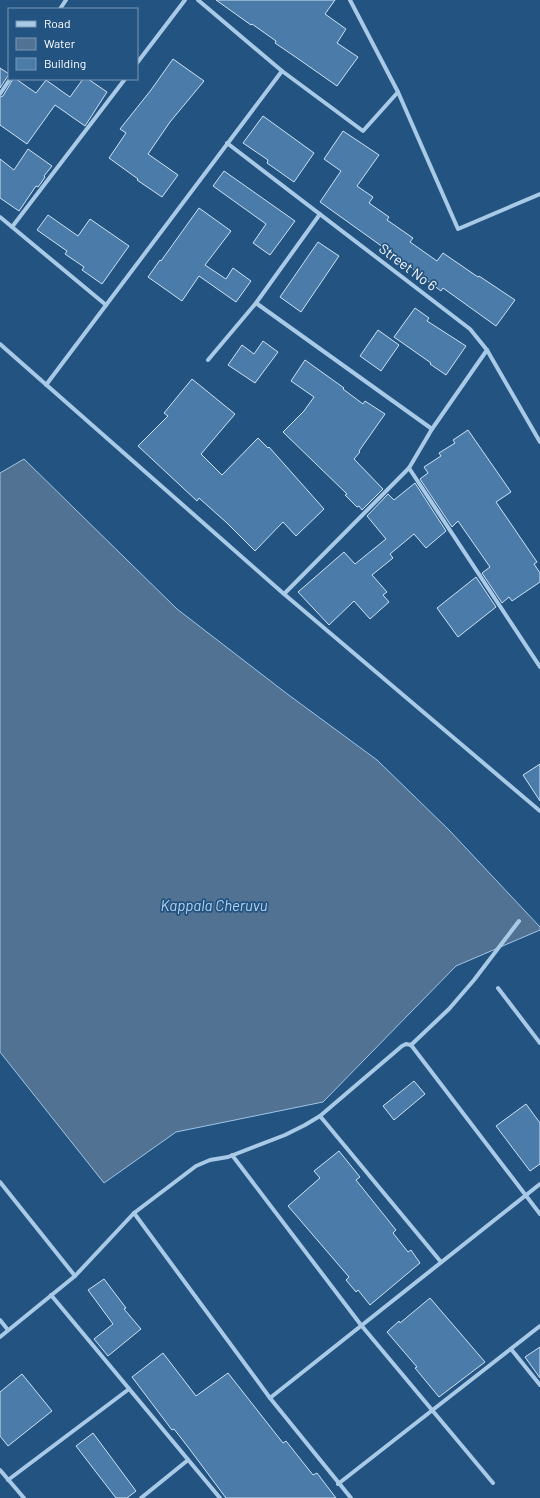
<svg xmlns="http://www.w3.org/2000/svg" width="540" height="1498" font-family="Barlow,sans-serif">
	<rect width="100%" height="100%" fill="#235380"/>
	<path fill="#517293" stroke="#9ec6e8" d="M 24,459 L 177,609 L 286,693 L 377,760 L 449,830 L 540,927 L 540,930 L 456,966 L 323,1102 L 176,1132 L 104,1183 L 0,1052 L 0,473 Z"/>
	<g fill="#4b7ca9" stroke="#cde2f5">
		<path d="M 216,0 L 335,0 L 325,14 L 346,29 L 337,43 L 358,57 L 337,86 L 297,58 L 275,43 L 276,41 L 252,24 L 251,25 Z"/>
		<path d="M 173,59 L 204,81 L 170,122 L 148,154 L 178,175 L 162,197 L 137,180 L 138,179 L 109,158 L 126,133 L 120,129 L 151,90 Z"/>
		<path d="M 0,68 L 9,74 L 0,88 Z"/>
		<path d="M 13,79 L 16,79 L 36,93 L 46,80 L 70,97 L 83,79 L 88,79 L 107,92 L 85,126 L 55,105 L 27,144 L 0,125 L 0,97 L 3,96 Z"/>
		<path d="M 263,116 L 314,153 L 294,182 L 267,163 L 268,160 L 243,143 Z"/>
		<path d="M 343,131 L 379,155 L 357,186 L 373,197 L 369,203 L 389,217 L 387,220 L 413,238 L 410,242 L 437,261 L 443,253 L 478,277 L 479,276 L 515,300 L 496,326 L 443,288 L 441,291 L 425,279 L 426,278 L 401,260 L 320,202 L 341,171 L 324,159 Z"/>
		<path d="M 28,149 L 52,166 L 44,176 L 45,177 L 41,183 L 38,187 L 36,186 L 19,211 L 0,198 L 0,159 L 14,170 Z"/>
		<path d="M 224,171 L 295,221 L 270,255 L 253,243 L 266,224 L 213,186 Z"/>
		<path d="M 199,208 L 231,231 L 205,265 L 226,279 L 233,268 L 251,281 L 236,302 L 199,276 L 182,301 L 148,277 L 160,260 L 161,261 Z"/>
		<path d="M 48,215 L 78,236 L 90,219 L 129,246 L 102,284 L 82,270 L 84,267 L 65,254 L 67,251 L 37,230 Z"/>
		<path d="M 318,242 L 339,256 L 301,312 L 280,297 Z"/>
		<path d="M 415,308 L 429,318 L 427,321 L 466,346 L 446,375 L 430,364 L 431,363 L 394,337 Z"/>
		<path d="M 378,330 L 399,345 L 381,371 L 360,356 Z"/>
		<path d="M 263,341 L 278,352 L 255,383 L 228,365 L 242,345 L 254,354 Z"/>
		<path d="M 305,360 L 344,388 L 343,389 L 363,404 L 365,401 L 385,414 L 359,451 L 360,452 L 354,459 L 383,489 L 362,510 L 359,506 L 357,507 L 345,495 L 347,494 L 283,432 L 304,411 L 314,397 L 291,381 Z"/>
		<path d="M 192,379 L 235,414 L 201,454 L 222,475 L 258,438 L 268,448 L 269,447 L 324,509 L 296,536 L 283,522 L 255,551 L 227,523 L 199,498 L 197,501 L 138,446 L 168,416 L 164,413 Z"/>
		<path d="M 468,430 L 511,492 L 496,502 L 537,562 L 534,564 L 540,573 L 540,582 L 512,601 L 509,597 L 502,603 L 482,573 L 490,567 L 458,521 L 452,527 L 420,479 L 428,473 L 424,467 L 441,456 L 439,453 L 455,443 L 453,440 Z"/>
		<path d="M 415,483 L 446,531 L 426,548 L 414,534 L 390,554 L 393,558 L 372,575 L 387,592 L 383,595 L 389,602 L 370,619 L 354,601 L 329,625 L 298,592 L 344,552 L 355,564 L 386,539 L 367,516 L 388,494 L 394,500 Z"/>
		<path d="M 476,577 L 496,607 L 458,637 L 437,608 Z"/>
		<path d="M 540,764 L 540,801 L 523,775 Z"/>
		<path d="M 414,1081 L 425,1094 L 394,1120 L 383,1106 Z"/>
		<path d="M 526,1104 L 540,1123 L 540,1164 L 530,1171 L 496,1126 Z"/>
		<path d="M 339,1151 L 360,1177 L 356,1180 L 396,1230 L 393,1233 L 408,1252 L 411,1250 L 420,1263 L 370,1305 L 358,1290 L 356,1292 L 346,1280 L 349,1277 L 288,1206 L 320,1178 L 314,1171 Z"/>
		<path d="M 104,1279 L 126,1308 L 124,1309 L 141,1329 L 108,1356 L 94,1339 L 113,1324 L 88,1290 Z"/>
		<path d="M 430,1298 L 485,1362 L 439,1397 L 415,1368 L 417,1367 L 387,1332 L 399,1321 L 400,1323 Z"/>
		<path d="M 540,1347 L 540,1378 L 525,1357 Z"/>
		<path d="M 163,1353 L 196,1396 L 228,1373 L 283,1443 L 286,1441 L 313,1475 L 317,1473 L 336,1498 L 226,1498 L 188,1447 L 174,1429 L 172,1430 L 132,1377 Z"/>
		<path d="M 22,1374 L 52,1411 L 8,1446 L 0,1436 L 0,1392 Z"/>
		<path d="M 93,1433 L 136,1491 L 127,1498 L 116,1498 L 76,1446 Z"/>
	</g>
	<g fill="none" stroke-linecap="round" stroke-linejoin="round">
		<g stroke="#a9cae7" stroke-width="4">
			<path d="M 198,0 L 282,71 L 363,131 L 398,92"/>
			<path d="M 350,0 L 398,92 L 458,229 L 540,194"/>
			<path d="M 60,9 L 66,0"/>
			<path d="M 137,63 L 185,0"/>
			<path d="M 0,94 L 10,79"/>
			<path d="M 227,143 L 470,329 L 487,350 L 540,442"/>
			<path d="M 0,217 L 106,305"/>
			<path d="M 12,227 L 125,79"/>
			<path d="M 256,303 L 432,429"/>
			<path d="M 0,344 L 284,594 L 409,468 L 432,429 L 487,350"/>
			<path d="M 208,360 L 256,303 L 320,214"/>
			<path d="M 46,385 L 282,71"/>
			<path d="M 409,468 L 540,667"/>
			<path d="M 284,594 L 540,811"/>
			<path d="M 498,988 L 540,1043"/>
			<path d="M 411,1045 L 540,1214"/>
			<path d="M 320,1116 L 441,1262"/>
			<path d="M 232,1155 L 361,1325 L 493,1483"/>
			<path d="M 0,1182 L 75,1276"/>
			<path d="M 134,1213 L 196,1166 L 210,1160 L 228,1157 L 285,1135 L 305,1125 L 320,1116 L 402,1046 L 406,1044 L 411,1045 L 449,1009 L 474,980 L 519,921"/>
			<path d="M 51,1295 L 220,1498"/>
			<path d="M 0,1320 L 8,1330"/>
			<path d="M 0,1337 L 75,1276 L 134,1213 L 270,1398 L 351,1498"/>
			<path d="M 511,1349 L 540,1385"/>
			<path d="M 270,1398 L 540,1184"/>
			<path d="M 0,1470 L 24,1498"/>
			<path d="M 8,1480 L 129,1389"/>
			<path d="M 338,1484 L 540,1326"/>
			<path d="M 141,1498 L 188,1460"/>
		</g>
	</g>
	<g text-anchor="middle" stroke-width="3.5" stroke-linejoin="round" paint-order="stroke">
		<g font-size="14" fill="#fff" stroke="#235380">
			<text transform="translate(408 267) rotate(37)" y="5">Street No 6</text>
		</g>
		<g font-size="15" font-style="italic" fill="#b5d3ef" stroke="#235380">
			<text x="214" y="911">Kappala Cheruvu</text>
		</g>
	</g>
	<rect x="8" y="8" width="130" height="72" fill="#235380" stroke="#7b98b3"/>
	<rect x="16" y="21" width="20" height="6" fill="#a9cae7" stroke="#7b98b3"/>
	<text x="44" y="28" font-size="12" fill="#ffffff">Road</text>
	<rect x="16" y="38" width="20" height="12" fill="#517293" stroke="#7b98b3"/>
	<text x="44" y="48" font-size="12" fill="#ffffff">Water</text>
	<rect x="16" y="58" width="20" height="12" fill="#4b7ca9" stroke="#7b98b3"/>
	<text x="44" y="68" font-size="12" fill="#ffffff">Building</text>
</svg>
